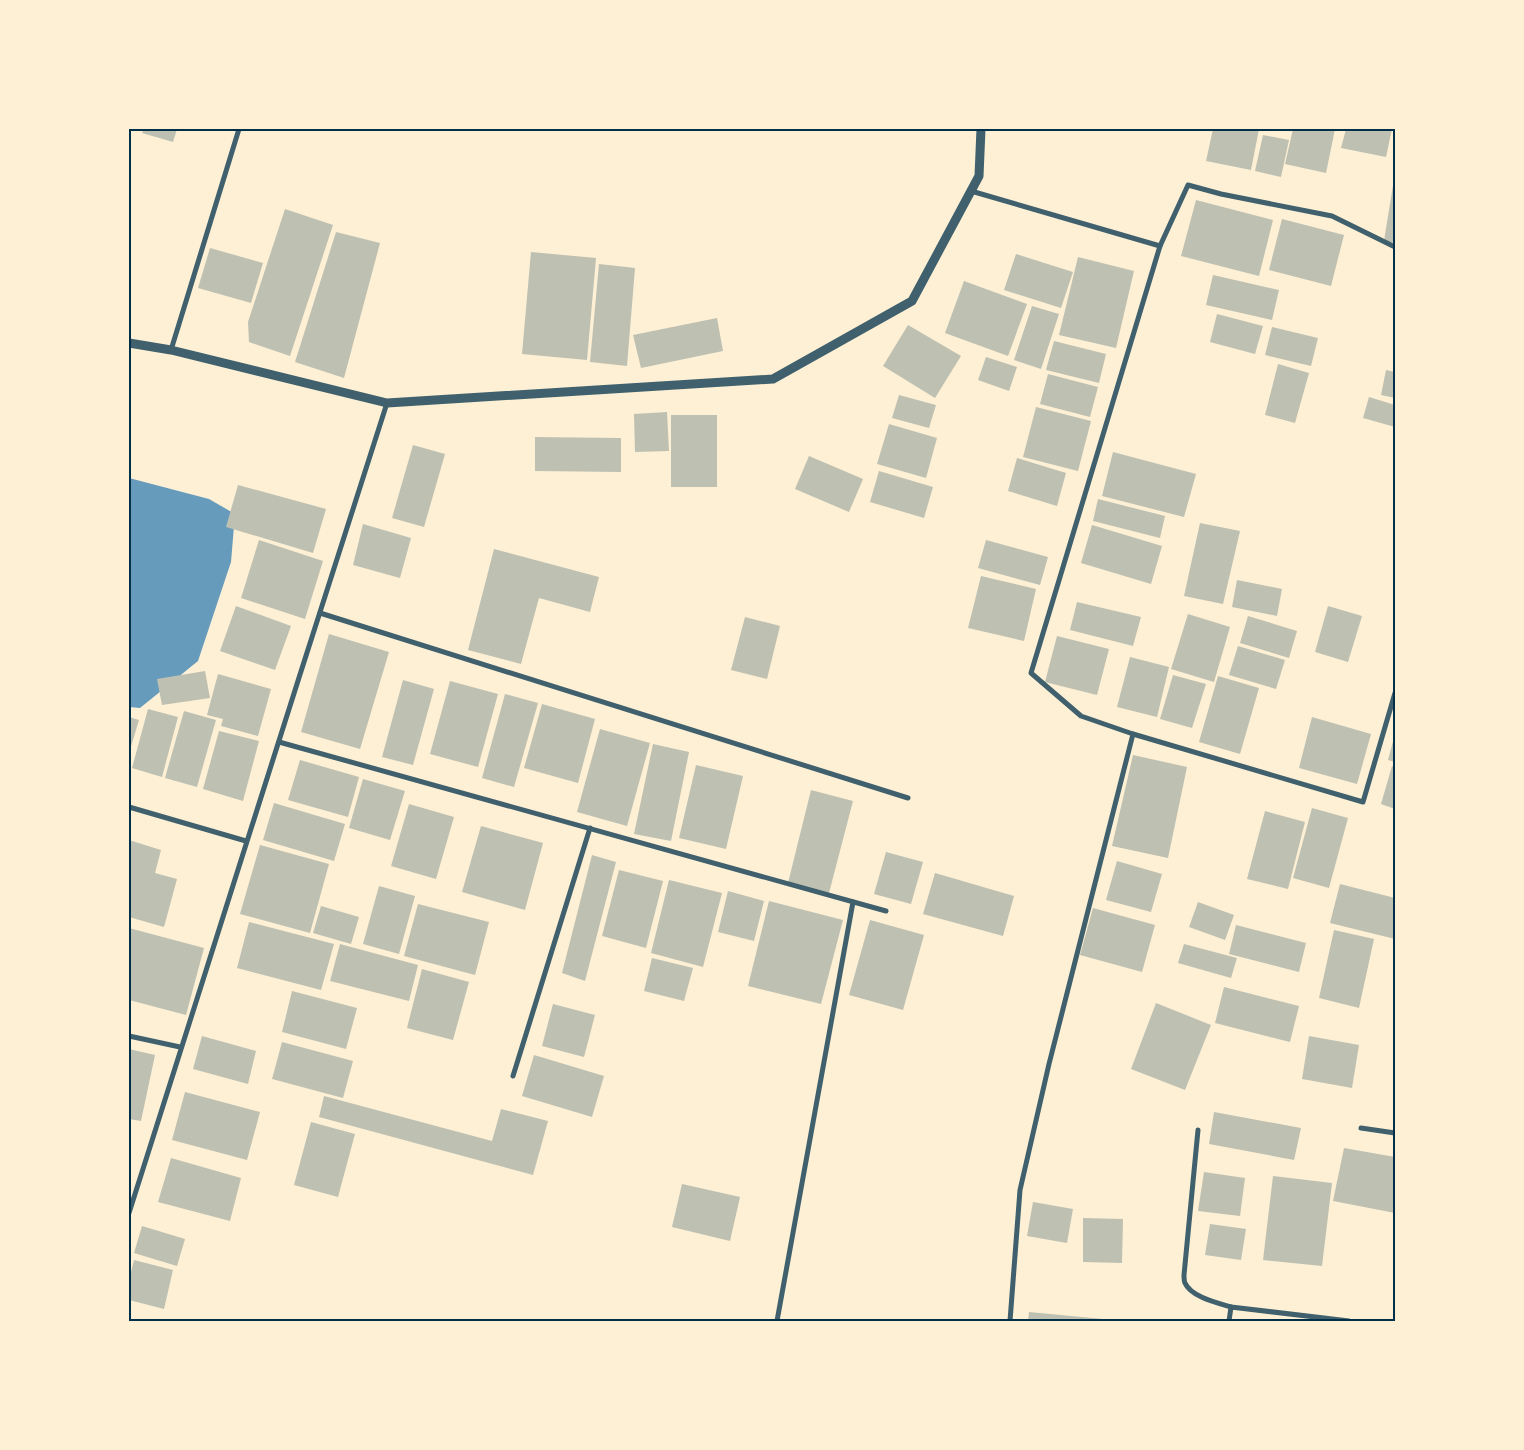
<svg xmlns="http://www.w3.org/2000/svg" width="1524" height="1450" font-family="'Open Sans',sans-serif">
	<rect width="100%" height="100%" fill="#fdf0d5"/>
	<path fill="#669bbc" d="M 129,478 L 209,499 L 235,514 L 231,562 L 198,661 L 140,708 L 129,707 Z"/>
	<g fill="#bec0b2">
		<path d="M 144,129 L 177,129 L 173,142 L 142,133 Z"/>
		<path d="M 1213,129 L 1259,129 L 1251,170 L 1206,161 Z"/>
		<path d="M 1293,129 L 1335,129 L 1326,173 L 1285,164 Z"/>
		<path d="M 1346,129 L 1392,129 L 1386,157 L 1341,148 Z"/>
		<path d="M 1263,135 L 1289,140 L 1281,177 L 1255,171 Z"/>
		<path d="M 1394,179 L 1395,179 L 1395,243 L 1384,241 Z"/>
		<path d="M 1196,200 L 1273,220 L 1259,276 L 1181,256 Z"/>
		<path d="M 285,209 L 333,225 L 290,356 L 249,342 L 248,322 Z"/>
		<path d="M 1282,219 L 1344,235 L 1331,286 L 1269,270 Z"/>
		<path d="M 336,232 L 380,243 L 344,378 L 295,362 Z"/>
		<path d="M 210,248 L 263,263 L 251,303 L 198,288 Z"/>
		<path d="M 531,252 L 596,258 L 587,360 L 522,354 Z"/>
		<path d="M 1016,254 L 1073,272 L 1061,308 L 1004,290 Z"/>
		<path d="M 1078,257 L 1134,271 L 1116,348 L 1059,335 Z"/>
		<path d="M 599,264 L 635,268 L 627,366 L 590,362 Z"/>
		<path d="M 1213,275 L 1279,290 L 1272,320 L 1206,305 Z"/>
		<path d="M 964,281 L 1027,304 L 1008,356 L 945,333 Z"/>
		<path d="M 1032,306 L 1059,314 L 1041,369 L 1014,360 Z"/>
		<path d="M 1217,314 L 1263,326 L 1255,354 L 1210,342 Z"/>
		<path d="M 717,318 L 723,351 L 641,368 L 633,335 Z"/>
		<path d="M 908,325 L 961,356 L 935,398 L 883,366 Z"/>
		<path d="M 1272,327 L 1318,338 L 1311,366 L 1265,355 Z"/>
		<path d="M 1054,341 L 1106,354 L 1099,383 L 1046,370 Z"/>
		<path d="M 986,357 L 1017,367 L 1009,391 L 978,380 Z"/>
		<path d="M 1278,364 L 1309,373 L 1295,423 L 1265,415 Z"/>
		<path d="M 1386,370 L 1395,372 L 1395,398 L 1381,395 Z"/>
		<path d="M 1048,374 L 1098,387 L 1090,417 L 1040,404 Z"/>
		<path d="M 899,395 L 936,405 L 929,428 L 892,418 Z"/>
		<path d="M 1369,397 L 1395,405 L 1395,427 L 1363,418 Z"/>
		<path d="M 1036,407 L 1091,421 L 1078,471 L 1023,457 Z"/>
		<path d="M 667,412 L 669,451 L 635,452 L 634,414 Z"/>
		<rect x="671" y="415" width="46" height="72"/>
		<path d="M 889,424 L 937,438 L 926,478 L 877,464 Z"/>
		<path d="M 535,437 L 621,438 L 621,472 L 535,471 Z"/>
		<path d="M 413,445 L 445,454 L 424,527 L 392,518 Z"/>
		<path d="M 1113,452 L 1196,474 L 1184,517 L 1102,496 Z"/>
		<path d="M 809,456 L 863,479 L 849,512 L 795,489 Z"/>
		<path d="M 1017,458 L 1066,473 L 1057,506 L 1008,491 Z"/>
		<path d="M 879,471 L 933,487 L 924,518 L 870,502 Z"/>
		<path d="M 238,485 L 326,509 L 313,553 L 226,527 Z"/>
		<path d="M 1098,499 L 1165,516 L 1160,538 L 1093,521 Z"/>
		<path d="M 1200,523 L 1240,531 L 1223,604 L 1184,596 Z"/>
		<path d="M 363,524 L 411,538 L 400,578 L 353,565 Z"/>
		<path d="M 1092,525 L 1162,546 L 1151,584 L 1081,563 Z"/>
		<path d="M 259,540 L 323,561 L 305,619 L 241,598 Z"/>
		<path d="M 986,540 L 1048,557 L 1040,585 L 978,568 Z"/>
		<path d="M 494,549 L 599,577 L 590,612 L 539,598 L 521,664 L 468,650 Z"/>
		<path d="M 981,576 L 1036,589 L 1024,641 L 968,628 Z"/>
		<path d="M 1237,580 L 1282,589 L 1277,616 L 1232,607 Z"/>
		<path d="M 1077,602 L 1141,617 L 1133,646 L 1070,630 Z"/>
		<path d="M 236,606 L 291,626 L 275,670 L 220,651 Z"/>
		<path d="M 1328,606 L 1362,616 L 1348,662 L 1315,652 Z"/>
		<path d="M 1188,614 L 1230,627 L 1214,682 L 1171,669 Z"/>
		<path d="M 1248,616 L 1297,631 L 1289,658 L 1240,643 Z"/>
		<path d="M 745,617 L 780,626 L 767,679 L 731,670 Z"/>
		<path d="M 329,634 L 389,652 L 360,749 L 301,732 Z"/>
		<path d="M 1057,636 L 1109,649 L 1097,695 L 1045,682 Z"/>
		<path d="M 1238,646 L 1285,660 L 1276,689 L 1229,675 Z"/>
		<path d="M 1130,657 L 1169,667 L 1157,717 L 1117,707 Z"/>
		<path d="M 205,671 L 210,698 L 162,705 L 157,679 Z"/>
		<path d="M 218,674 L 271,689 L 258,736 L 221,726 L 223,719 L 207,715 Z"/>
		<path d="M 1173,675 L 1206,684 L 1192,728 L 1160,719 Z"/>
		<path d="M 1218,676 L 1259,688 L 1240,754 L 1199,742 Z"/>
		<path d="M 403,680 L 434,689 L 413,765 L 382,757 Z"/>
		<path d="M 450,681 L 498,694 L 478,767 L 430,754 Z"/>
		<path d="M 505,694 L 538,703 L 514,787 L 482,778 Z"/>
		<path d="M 542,704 L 595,719 L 578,783 L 524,768 Z"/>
		<path d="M 148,709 L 178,717 L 162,777 L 132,768 Z"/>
		<path d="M 184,711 L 216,720 L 197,787 L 165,778 Z"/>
		<path d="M 129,717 L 139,720 L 129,753 Z"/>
		<path d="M 1312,717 L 1371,734 L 1357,784 L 1299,768 Z"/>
		<path d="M 600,729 L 650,743 L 627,826 L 577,812 Z"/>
		<path d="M 219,731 L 259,741 L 243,801 L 203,789 Z"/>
		<path d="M 1395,734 L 1395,762 L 1388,760 Z"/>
		<path d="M 653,744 L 689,752 L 671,841 L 634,834 Z"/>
		<path d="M 1133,755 L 1187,767 L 1168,858 L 1112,846 Z"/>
		<path d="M 300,760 L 359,777 L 348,817 L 288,800 Z"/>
		<path d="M 696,765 L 743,776 L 726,849 L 679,838 Z"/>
		<path d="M 1392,766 L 1395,767 L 1395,809 L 1381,804 Z"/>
		<path d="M 363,779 L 405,791 L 390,840 L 349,828 Z"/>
		<path d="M 811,790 L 853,801 L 829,893 L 788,883 Z"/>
		<path d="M 274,803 L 345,824 L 334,861 L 263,840 Z"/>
		<path d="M 409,804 L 454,817 L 436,879 L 391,866 Z"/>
		<path d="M 1312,808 L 1348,818 L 1329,888 L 1293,878 Z"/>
		<path d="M 1265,811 L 1305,822 L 1288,889 L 1247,879 Z"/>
		<path d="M 481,826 L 543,843 L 525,910 L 462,892 Z"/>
		<path d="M 129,840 L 161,850 L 155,873 L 177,879 L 164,927 L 129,917 Z"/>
		<path d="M 260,845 L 329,864 L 310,933 L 240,914 Z"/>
		<path d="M 886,852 L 923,862 L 911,904 L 874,894 Z"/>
		<path d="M 592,855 L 616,862 L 585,981 L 562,973 Z"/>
		<path d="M 1117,861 L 1162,874 L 1151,912 L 1106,900 Z"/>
		<path d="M 619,870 L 663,881 L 646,948 L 602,936 Z"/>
		<path d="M 935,873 L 1014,896 L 1003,936 L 923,914 Z"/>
		<path d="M 669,880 L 722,893 L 703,967 L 651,953 Z"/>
		<path d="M 1340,884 L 1395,898 L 1395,939 L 1330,923 Z"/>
		<path d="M 379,886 L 415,896 L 399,954 L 363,944 Z"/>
		<path d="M 728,891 L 764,901 L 754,941 L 718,932 Z"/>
		<path d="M 769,901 L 843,920 L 821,1004 L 748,986 Z"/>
		<path d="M 1198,902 L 1234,915 L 1225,940 L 1189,927 Z"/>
		<path d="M 418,904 L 489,922 L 475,975 L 404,956 Z"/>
		<path d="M 321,906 L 359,917 L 351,944 L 313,933 Z"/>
		<path d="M 1093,908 L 1155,925 L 1142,972 L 1080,955 Z"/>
		<path d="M 870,920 L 924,935 L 903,1010 L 849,995 Z"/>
		<path d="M 249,922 L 334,944 L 321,990 L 237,968 Z"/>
		<path d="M 1236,925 L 1306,943 L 1299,972 L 1229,954 Z"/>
		<path d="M 129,928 L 204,948 L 186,1015 L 129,1000 Z"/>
		<path d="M 1334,930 L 1374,939 L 1359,1008 L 1319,998 Z"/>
		<path d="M 340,944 L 418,965 L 409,1001 L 330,981 Z"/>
		<path d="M 1184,944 L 1237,958 L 1231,978 L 1178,963 Z"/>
		<path d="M 652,958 L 693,968 L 684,1001 L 644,991 Z"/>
		<path d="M 422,969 L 469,982 L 453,1040 L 407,1028 Z"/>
		<path d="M 1224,987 L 1299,1006 L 1290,1042 L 1215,1023 Z"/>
		<path d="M 292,991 L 357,1008 L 346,1049 L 282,1032 Z"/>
		<path d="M 1156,1003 L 1211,1025 L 1185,1090 L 1131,1069 Z"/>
		<path d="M 553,1004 L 595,1015 L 584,1057 L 542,1046 Z"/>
		<path d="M 202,1036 L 256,1051 L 248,1084 L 193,1069 Z"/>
		<path d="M 1309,1036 L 1359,1045 L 1352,1088 L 1302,1079 Z"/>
		<path d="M 282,1042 L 353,1061 L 343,1098 L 272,1079 Z"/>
		<path d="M 129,1049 L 155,1055 L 141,1121 L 129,1119 Z"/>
		<path d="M 534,1055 L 604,1076 L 592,1117 L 522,1096 Z"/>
		<path d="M 185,1092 L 260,1112 L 247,1160 L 172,1140 Z"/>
		<path d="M 324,1096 L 492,1141 L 501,1109 L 548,1121 L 533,1175 L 319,1117 Z"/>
		<path d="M 1214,1112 L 1301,1128 L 1294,1160 L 1209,1144 Z"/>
		<path d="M 311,1122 L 355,1134 L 338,1197 L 294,1185 Z"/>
		<path d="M 1344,1148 L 1395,1157 L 1395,1213 L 1333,1201 Z"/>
		<path d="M 171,1158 L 241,1178 L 230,1221 L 158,1202 Z"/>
		<path d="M 1204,1172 L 1245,1178 L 1240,1216 L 1198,1211 Z"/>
		<path d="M 1273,1176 L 1332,1183 L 1322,1266 L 1263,1260 Z"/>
		<path d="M 682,1184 L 740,1197 L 730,1241 L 672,1227 Z"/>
		<path d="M 1033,1202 L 1073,1209 L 1067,1243 L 1027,1236 Z"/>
		<path d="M 1083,1218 L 1123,1219 L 1122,1263 L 1083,1262 Z"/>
		<path d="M 1210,1224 L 1246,1229 L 1241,1260 L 1205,1255 Z"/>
		<path d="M 142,1226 L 185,1239 L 177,1266 L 134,1253 Z"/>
		<path d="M 134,1260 L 173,1270 L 164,1309 L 129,1300 L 129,1280 Z"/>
		<path d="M 1029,1312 L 1103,1319 L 1103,1321 L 1028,1321 Z"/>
	</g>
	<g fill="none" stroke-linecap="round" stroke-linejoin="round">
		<g stroke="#3f606c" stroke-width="5">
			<path d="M 971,191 L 1160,246 L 1188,185 L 1221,194 L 1332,216 L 1395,247"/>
			<path d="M 171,350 L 239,129"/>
			<path d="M 320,613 L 908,798"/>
			<path d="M 1133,734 L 1081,716 L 1031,673 L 1160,246"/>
			<path d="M 279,742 L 886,911"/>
			<path d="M 129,807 L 246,841"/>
			<path d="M 129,1036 L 180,1047"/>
			<path d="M 513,1076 L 590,828"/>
			<path d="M 1361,1128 L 1395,1133"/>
			<path d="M 1198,1130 L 1184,1275 C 1184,1278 1184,1281 1185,1283 C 1191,1297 1218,1303 1231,1307"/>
			<path d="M 129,1213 C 213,942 301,673 387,403"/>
			<path d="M 777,1321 L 853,902"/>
			<path d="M 1010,1321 L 1020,1190 L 1049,1064 L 1133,734 L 1363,802 L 1395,693"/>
			<path d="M 1229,1321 L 1231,1307 L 1349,1321"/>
		</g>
		<path stroke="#3f606c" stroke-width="9" d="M 129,343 L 171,350 L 387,403 L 773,379 L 912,301 L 979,176 L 981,129"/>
	</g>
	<rect width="1524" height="1450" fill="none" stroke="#fdf0d5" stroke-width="260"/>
	<rect x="130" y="130" width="1264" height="1190" fill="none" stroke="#003049" stroke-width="2"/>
</svg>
